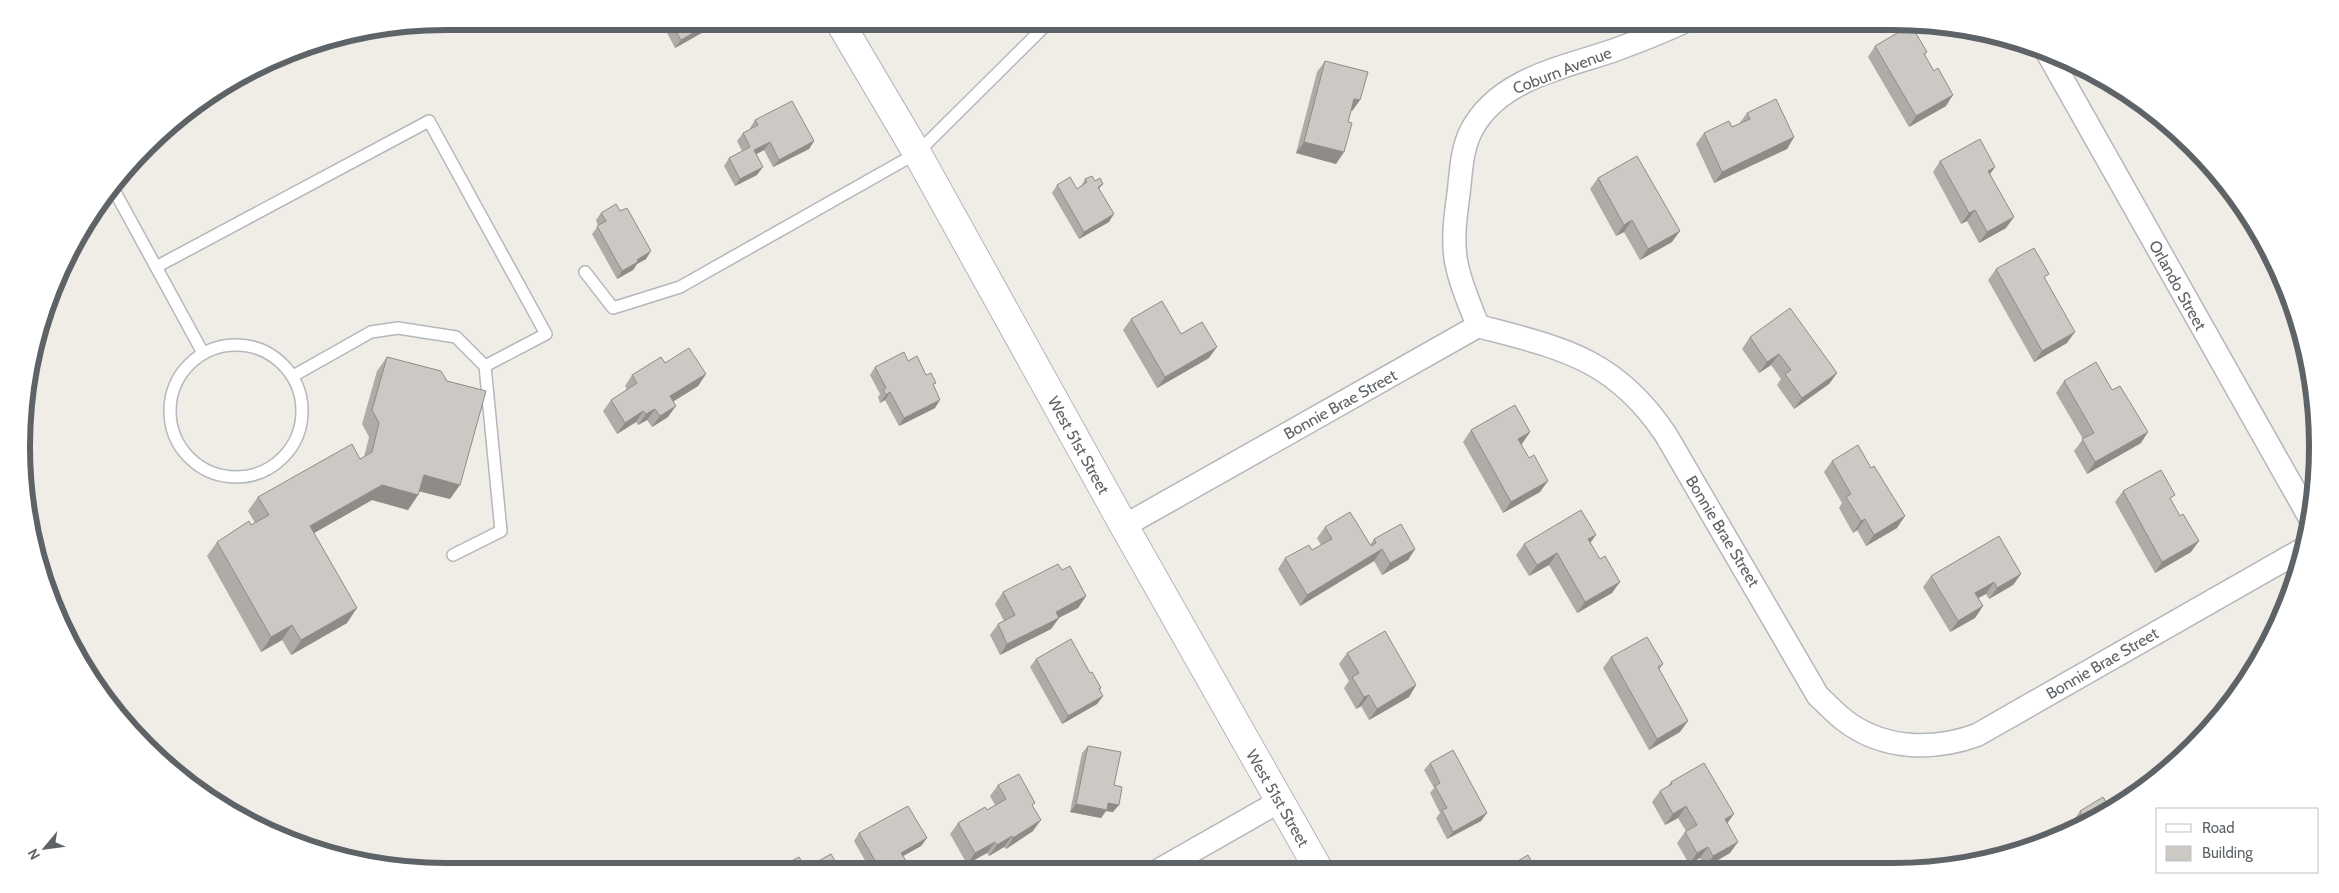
<svg xmlns="http://www.w3.org/2000/svg" width="2339" height="893" font-family="Cabin,sans-serif">
	<rect width="100%" height="100%" fill="#f0ede6"/>
	<g fill="none" stroke-linecap="round" stroke-linejoin="round">
		<g stroke="#b4b7bb" stroke-width="14">
			<g id="lane">
				<path d="M 114,190 L 203,353"/>
				<path d="M 156,267 L 429,121 L 546,334 L 485,366 L 456,337 L 398,328 L 371,332 L 293,376"/>
				<path d="M 585,272 L 613,308 L 680,287 L 917,153 L 1050,21"/>
				<circle cx="236" cy="411" r="66"/>
				<path d="M 453,555 L 501,531 L 485,366"/>
			</g>
		</g>
		<g stroke="#b4b7bb" stroke-width="25">
			<g id="street">
				<path d="M 2047,52 L 2310,518"/>
				<path d="M 1478,326 C 1470,305 1460,284 1456,261 C 1452,238 1456,212 1459,190 C 1461,170 1462,149 1471,131 C 1498,79 1562,68 1612,51 C 1637,42 1662,32 1686,21"/>
				<path d="M 1124,526 L 1478,326 C 1561,348 1615,358 1666,435 L 1818,696 C 1827,704 1835,713 1844,720 C 1883,750 1933,751 1977,735 L 2305,548"/>
				<path d="M 1159,870 L 1280,801"/>
			</g>
		</g>
		<g stroke="#b3b7bb" stroke-width="30">
			<path id="secondary" d="M 839,21 L 917,153 L 1124,526 L 1319,870"/>
		</g>
		<use href="#lane" stroke="#fff" stroke-width="11"/>
		<use href="#street" stroke="#fff" stroke-width="22"/>
		<use href="#secondary" stroke="#fff" stroke-width="28"/>
	</g>
	<g fill="#afaca8">
		<path d="M 661,21 L 723,21 L 675,48 Z"/>
		<path d="M 1875,46 L 1927,52 L 1925,55 L 1946,106 L 1909,127 L 1868,57 Z"/>
		<path d="M 1325,61 L 1360,100 L 1352,111 L 1350,111 L 1336,164 L 1296,153 L 1317,72 Z"/>
		<path d="M 1747,113 L 1794,137 L 1787,149 L 1714,183 L 1696,144 L 1704,133 L 1732,127 L 1739,124 Z"/>
		<path d="M 755,120 L 814,141 L 809,149 L 773,167 L 764,150 L 756,154 L 757,175 L 735,186 L 724,166 L 729,158 L 742,151 L 737,141 L 743,133 L 751,129 L 750,128 Z"/>
		<path d="M 1940,161 L 1995,167 L 1990,174 L 2006,228 L 1979,243 L 1967,221 L 1961,224 L 1933,172 Z"/>
		<path d="M 1598,178 L 1672,242 L 1640,260 L 1624,232 L 1616,236 L 1590,189 Z"/>
		<path d="M 1085,179 L 1103,184 L 1099,189 L 1109,222 L 1079,239 L 1052,193 L 1057,185 L 1077,189 L 1081,186 Z"/>
		<path d="M 601,213 L 646,259 L 637,264 L 633,270 L 617,279 L 592,234 L 598,226 L 596,220 Z"/>
		<path d="M 1996,269 L 2045,279 L 2067,343 L 2034,362 L 1988,280 Z"/>
		<path d="M 1131,319 L 1181,334 L 1209,358 L 1157,388 L 1123,330 Z"/>
		<path d="M 1750,337 L 1837,373 L 1829,384 L 1794,409 L 1777,385 L 1781,379 L 1771,365 L 1759,373 L 1742,349 Z"/>
		<path d="M 387,357 L 450,499 L 419,491 L 418,495 L 408,510 L 372,500 L 314,533 L 347,623 L 291,655 L 282,640 L 261,652 L 207,556 L 217,542 L 255,523 L 248,511 L 258,497 L 360,459 L 364,457 L 369,437 L 362,424 L 377,371 Z"/>
		<path d="M 908,361 L 926,375 L 933,386 L 935,408 L 899,426 L 885,400 L 880,403 L 878,397 L 880,394 L 870,375 L 875,367 Z"/>
		<path d="M 665,363 L 706,374 L 698,386 L 673,401 L 668,417 L 652,427 L 647,420 L 638,425 L 636,422 L 617,434 L 603,411 L 611,400 L 627,390 L 625,386 L 632,375 Z"/>
		<path d="M 2064,381 L 2141,443 L 2087,474 L 2074,451 L 2083,439 L 2056,393 Z"/>
		<path d="M 1471,430 L 1530,432 L 1521,444 L 1540,492 L 1503,513 L 1463,442 Z"/>
		<path d="M 1832,461 L 1871,468 L 1897,528 L 1866,546 L 1857,530 L 1853,533 L 1839,508 L 1842,503 L 1824,472 Z"/>
		<path d="M 2123,491 L 2171,501 L 2191,552 L 2155,573 L 2115,502 Z"/>
		<path d="M 1325,527 L 1370,545 L 1374,539 L 1415,549 L 1408,560 L 1382,575 L 1374,561 L 1300,606 L 1278,569 L 1285,558 L 1312,550 L 1321,545 L 1317,538 Z"/>
		<path d="M 1591,543 L 1612,593 L 1577,613 L 1549,565 L 1529,576 L 1516,555 L 1524,544 Z"/>
		<path d="M 1062,570 L 1086,596 L 1078,608 L 1059,618 L 1051,629 L 1000,655 L 990,635 L 998,624 L 1004,621 L 995,604 L 1003,592 Z"/>
		<path d="M 2021,574 L 2013,585 L 1989,599 L 1986,594 L 1978,598 L 1983,606 L 1975,618 L 1950,632 L 1923,587 L 1931,576 Z"/>
		<path d="M 1347,653 L 1416,685 L 1409,697 L 1369,720 L 1361,706 L 1356,709 L 1344,688 L 1349,681 L 1339,664 Z"/>
		<path d="M 1611,657 L 1663,664 L 1659,670 L 1680,732 L 1649,750 L 1603,668 Z"/>
		<path d="M 1036,659 L 1090,673 L 1101,688 L 1099,690 L 1103,696 L 1097,704 L 1062,724 L 1030,667 Z"/>
		<path d="M 1088,746 L 1114,785 L 1113,812 L 1106,811 L 1101,818 L 1070,812 L 1082,753 Z"/>
		<path d="M 2188,748 L 2173,766 L 2169,768 L 2168,766 L 2176,755 Z"/>
		<path d="M 1430,763 L 1481,821 L 1447,839 L 1436,818 L 1440,813 L 1430,793 L 1434,788 L 1424,770 Z"/>
		<path d="M 1671,782 L 1727,823 L 1730,853 L 1706,867 L 1700,858 L 1689,864 L 1677,843 L 1685,832 L 1686,831 L 1678,818 L 1665,825 L 1652,802 L 1660,791 L 1668,786 Z"/>
		<path d="M 998,785 L 1033,807 L 1033,831 L 1006,849 L 1004,847 L 989,856 L 987,853 L 967,864 L 950,834 L 958,823 L 987,810 L 995,805 L 990,796 Z"/>
		<path d="M 2106,802 L 2080,828 L 2047,838 L 2049,835 L 2073,821 L 2080,811 Z"/>
		<path d="M 859,833 L 927,838 L 921,846 L 903,856 L 910,867 L 907,871 L 871,871 L 854,841 Z"/>
		<path d="M 784,865 L 806,868 L 841,871 L 780,871 Z"/>
	</g>
	<g fill="#8f8c88">
		<path d="M 714,21 L 723,21 L 675,48 L 681,40 Z"/>
		<path d="M 233,79 L 231,82 L 219,89 L 220,88 Z"/>
		<path d="M 1953,95 L 1946,106 L 1909,127 L 1916,116 Z"/>
		<path d="M 1354,99 L 1360,100 L 1352,111 L 1346,110 Z"/>
		<path d="M 1794,137 L 1787,149 L 1714,183 L 1722,172 Z"/>
		<path d="M 814,141 L 809,149 L 773,167 L 779,160 Z"/>
		<path d="M 770,142 L 764,150 L 749,158 L 754,150 Z"/>
		<path d="M 1304,142 L 1344,152 L 1336,164 L 1296,153 Z"/>
		<path d="M 763,167 L 757,175 L 735,186 L 740,179 Z"/>
		<path d="M 1995,167 L 1987,178 L 1988,171 Z"/>
		<path d="M 1975,210 L 1967,221 L 1961,224 L 1969,213 Z"/>
		<path d="M 1114,214 L 1109,222 L 1079,239 L 1084,232 Z"/>
		<path d="M 2014,217 L 2006,228 L 1979,243 L 1987,232 Z"/>
		<path d="M 1632,220 L 1624,232 L 1616,236 L 1624,225 Z"/>
		<path d="M 1680,231 L 1672,242 L 1640,260 L 1648,249 Z"/>
		<path d="M 651,251 L 646,259 L 637,264 L 633,270 L 617,279 L 622,271 L 637,260 Z"/>
		<path d="M 2075,332 L 2067,343 L 2034,362 L 2042,351 Z"/>
		<path d="M 1217,347 L 1209,358 L 1157,388 L 1165,377 Z"/>
		<path d="M 39,354 L 31,365 L 33,357 Z"/>
		<path d="M 1779,354 L 1771,365 L 1759,373 L 1767,362 Z"/>
		<path d="M 1837,373 L 1829,384 L 1794,409 L 1802,398 Z"/>
		<path d="M 706,374 L 698,386 L 663,408 L 670,396 Z"/>
		<path d="M 890,392 L 885,400 L 880,403 L 886,395 Z"/>
		<path d="M 940,400 L 935,408 L 899,426 L 904,418 Z"/>
		<path d="M 676,406 L 668,417 L 652,427 L 660,416 Z"/>
		<path d="M 655,409 L 647,420 L 638,425 L 646,414 Z"/>
		<path d="M 643,411 L 636,422 L 617,434 L 625,423 Z"/>
		<path d="M 1530,432 L 1522,444 L 1510,451 L 1518,439 Z"/>
		<path d="M 2148,432 L 2141,443 L 2087,474 L 2095,462 Z"/>
		<path d="M 424,475 L 460,485 L 450,499 L 414,490 Z"/>
		<path d="M 1548,481 L 1540,492 L 1503,513 L 1511,502 Z"/>
		<path d="M 382,485 L 418,495 L 408,510 L 372,500 L 300,541 L 310,526 Z"/>
		<path d="M 1905,516 L 1897,528 L 1866,546 L 1874,535 Z"/>
		<path d="M 1865,519 L 1857,530 L 1853,533 L 1861,521 Z"/>
		<path d="M 1596,535 L 1588,546 L 1588,539 Z"/>
		<path d="M 2199,541 L 2191,552 L 2155,573 L 2162,562 Z"/>
		<path d="M 1382,549 L 1374,561 L 1300,606 L 1307,595 Z"/>
		<path d="M 1415,549 L 1408,560 L 1382,575 L 1390,563 Z"/>
		<path d="M 1557,553 L 1549,565 L 1529,576 L 1537,565 Z"/>
		<path d="M 2021,574 L 2013,585 L 1989,599 L 1997,588 Z"/>
		<path d="M 1620,582 L 1612,593 L 1577,613 L 1585,602 Z"/>
		<path d="M 1994,582 L 1986,594 L 1967,604 L 1975,593 Z"/>
		<path d="M 1086,596 L 1078,608 L 1048,623 L 1056,612 Z"/>
		<path d="M 1983,606 L 1975,618 L 1950,632 L 1958,621 Z"/>
		<path d="M 357,608 L 347,623 L 291,655 L 301,640 Z"/>
		<path d="M 1059,618 L 1051,629 L 1000,655 L 1007,644 Z"/>
		<path d="M 292,625 L 282,640 L 261,652 L 271,637 Z"/>
		<path d="M 1416,685 L 1409,697 L 1369,720 L 1377,709 Z"/>
		<path d="M 1369,695 L 1361,706 L 1356,709 L 1364,697 Z"/>
		<path d="M 1103,696 L 1097,704 L 1062,724 L 1068,716 Z"/>
		<path d="M 1688,721 L 1680,732 L 1649,750 L 1657,739 Z"/>
		<path d="M 1108,803 L 1119,805 L 1113,812 L 1106,811 L 1101,818 L 1070,812 L 1076,804 Z"/>
		<path d="M 1686,806 L 1678,818 L 1665,825 L 1673,814 Z"/>
		<path d="M 1487,813 L 1481,821 L 1447,839 L 1453,832 Z"/>
		<path d="M 1734,814 L 1726,825 L 1725,819 Z"/>
		<path d="M 1041,820 L 1033,831 L 1006,849 L 1013,838 Z"/>
		<path d="M 1012,836 L 1004,847 L 989,856 L 997,845 Z"/>
		<path d="M 927,838 L 921,846 L 896,860 L 901,853 Z"/>
		<path d="M 995,842 L 987,853 L 967,864 L 975,853 Z"/>
		<path d="M 1738,842 L 1730,853 L 1706,867 L 1713,856 Z"/>
		<path d="M 1708,847 L 1700,858 L 1689,864 L 1697,853 Z"/>
	</g>
	<g fill="#ccc8c3" stroke="#8f8c88">
		<path d="M 670,21 L 714,21 L 681,40 Z"/>
		<path d="M 1911,25 L 1927,52 L 1924,54 L 1934,71 L 1938,68 L 1953,95 L 1916,116 L 1875,46 Z"/>
		<path d="M 1325,61 L 1368,72 L 1360,100 L 1354,99 L 1348,122 L 1352,123 L 1344,152 L 1304,142 Z"/>
		<path d="M 1776,99 L 1794,137 L 1722,172 L 1704,133 L 1729,121 L 1732,127 L 1750,119 L 1747,113 Z"/>
		<path d="M 792,101 L 814,141 L 779,160 L 770,142 L 754,150 L 763,167 L 740,179 L 729,158 L 750,147 L 743,133 L 758,125 L 755,120 Z"/>
		<path d="M 1980,139 L 1995,167 L 1988,171 L 2014,217 L 1987,232 L 1975,210 L 1969,213 L 1940,161 Z"/>
		<path d="M 1637,156 L 1680,231 L 1648,249 L 1632,220 L 1624,225 L 1598,178 Z"/>
		<path d="M 1092,176 L 1095,181 L 1100,178 L 1103,184 L 1098,187 L 1114,214 L 1084,232 L 1057,185 L 1070,177 L 1077,189 L 1087,182 L 1085,179 Z"/>
		<path d="M 616,204 L 620,211 L 627,208 L 651,251 L 637,260 L 638,262 L 622,271 L 597,226 L 606,221 L 601,213 Z"/>
		<path d="M 2034,248 L 2049,274 L 2044,277 L 2075,332 L 2042,351 L 1996,269 Z"/>
		<path d="M 1162,301 L 1181,334 L 1202,322 L 1217,347 L 1165,377 L 1131,319 Z"/>
		<path d="M 1790,308 L 1837,373 L 1802,398 L 1785,374 L 1791,370 L 1779,354 L 1767,362 L 1750,337 Z"/>
		<path d="M 35,347 L 39,354 L 33,357 Z"/>
		<path d="M 689,348 L 706,374 L 670,396 L 676,406 L 660,416 L 655,409 L 646,414 L 643,411 L 625,423 L 611,400 L 637,383 L 632,375 L 661,357 L 665,363 Z"/>
		<path d="M 904,352 L 908,361 L 917,356 L 926,375 L 931,373 L 936,383 L 933,384 L 940,400 L 904,418 L 890,392 L 886,395 L 883,390 L 886,388 L 875,367 Z"/>
		<path d="M 387,357 L 441,371 L 447,381 L 486,391 L 460,485 L 424,475 L 418,495 L 382,485 L 310,526 L 357,608 L 301,640 L 292,625 L 271,637 L 217,542 L 249,521 L 251,525 L 269,515 L 258,497 L 352,444 L 360,459 L 372,452 L 379,423 L 372,410 Z"/>
		<path d="M 2096,362 L 2112,390 L 2120,386 L 2148,432 L 2095,462 L 2082,439 L 2094,433 L 2064,381 Z"/>
		<path d="M 1515,405 L 1530,432 L 1518,439 L 1529,458 L 1534,455 L 1548,481 L 1511,502 L 1471,430 Z"/>
		<path d="M 1858,445 L 1871,468 L 1874,466 L 1905,516 L 1874,535 L 1865,519 L 1861,521 L 1846,497 L 1851,494 L 1832,461 Z"/>
		<path d="M 2161,470 L 2175,495 L 2170,498 L 2180,516 L 2183,514 L 2199,541 L 2162,562 L 2123,491 Z"/>
		<path d="M 1581,510 L 1596,535 L 1588,539 L 1600,559 L 1605,556 L 1620,582 L 1585,602 L 1557,553 L 1537,565 L 1524,544 Z"/>
		<path d="M 1350,512 L 1371,546 L 1376,543 L 1374,539 L 1401,524 L 1415,549 L 1390,563 L 1382,549 L 1307,595 L 1285,558 L 1309,545 L 1312,550 L 1332,539 L 1325,527 Z"/>
		<path d="M 1999,536 L 2021,574 L 1997,588 L 1994,582 L 1975,593 L 1983,606 L 1958,621 L 1931,576 Z"/>
		<path d="M 1058,564 L 1062,570 L 1070,566 L 1086,596 L 1056,612 L 1059,618 L 1007,644 L 998,624 L 1015,615 L 1003,592 Z"/>
		<path d="M 1385,631 L 1416,685 L 1377,709 L 1369,695 L 1364,697 L 1352,677 L 1359,673 L 1347,653 Z"/>
		<path d="M 1647,637 L 1663,664 L 1658,667 L 1688,721 L 1657,739 L 1611,657 Z"/>
		<path d="M 1071,639 L 1090,673 L 1092,672 L 1101,688 L 1099,689 L 1103,696 L 1068,716 L 1036,659 Z"/>
		<path d="M 1088,746 L 1121,752 L 1114,785 L 1122,787 L 1119,805 L 1108,803 L 1107,810 L 1076,804 Z"/>
		<path d="M 2188,748 L 2179,759 L 2176,755 Z"/>
		<path d="M 1453,750 L 1487,813 L 1453,832 L 1442,810 L 1447,808 L 1435,786 L 1440,783 L 1430,763 Z"/>
		<path d="M 1704,763 L 1734,814 L 1725,819 L 1738,842 L 1713,856 L 1708,847 L 1697,853 L 1685,832 L 1697,825 L 1686,806 L 1673,814 L 1660,791 L 1672,784 L 1671,782 Z"/>
		<path d="M 1019,774 L 1035,803 L 1032,805 L 1041,820 L 1013,838 L 1012,836 L 997,845 L 995,842 L 975,853 L 958,823 L 985,807 L 987,810 L 1006,799 L 998,785 Z"/>
		<path d="M 2121,793 L 2125,798 L 2080,828 L 2051,837 L 2049,835 L 2082,816 L 2080,811 L 2103,797 L 2106,802 Z"/>
		<path d="M 908,806 L 927,838 L 901,853 L 910,867 L 904,871 L 881,871 L 859,833 Z"/>
		<path d="M 831,854 L 841,871 L 788,871 L 784,865 L 799,857 L 806,868 Z"/>
		<path d="M 1528,855 L 1536,869 L 1504,869 Z"/>
	</g>
	<g text-anchor="middle" stroke-width="4" stroke-linejoin="round" paint-order="stroke">
		<g font-size="16" fill="#5e6367" stroke="#fff">
			<text transform="translate(1562 70) rotate(-21)" y="6">Coburn Avenue</text>
			<text transform="translate(2178 285) rotate(61)" y="6">Orlando Street</text>
			<text transform="translate(1340 404) rotate(-29)" y="6">Bonnie Brae Street</text>
			<text transform="translate(1079 445) rotate(61)" y="6">West 51st Street</text>
			<text transform="translate(1723 531) rotate(59)" y="6">Bonnie Brae Street</text>
			<text transform="translate(2102 663) rotate(-30)" y="6">Bonnie Brae Street</text>
			<text transform="translate(1278 798) rotate(60)" y="6">West 51st Street</text>
		</g>
	</g>
	<path d="M0 0H2339V893H0ZM446 30H1893A416 416 0 0 1 2309 446V447A416 416 0 0 1 1893 863H446A416 416 0 0 1 30 447V446A416 416 0 0 1 446 30Z" fill="#fff" fill-rule="evenodd"/>
	<path fill="none" stroke="#5e6367" stroke-width="6" d="M446 30H1893A416 416 0 0 1 2309 446V447A416 416 0 0 1 1893 863H446A416 416 0 0 1 30 447V446A416 416 0 0 1 446 30Z"/>
	<rect x="2156" y="808" width="162" height="65" fill="#ffffff" stroke="#bfc1c2"/>
	<rect x="2166" y="824" width="25" height="8" fill="#ffffff" stroke="#bfc1c2"/>
	<text x="2202" y="833" font-size="15" fill="#5e6367">Road</text>
	<rect x="2166" y="846" width="25" height="15" fill="#ccc8c3" stroke="#bfc1c2"/>
	<text x="2202" y="858" font-size="15" fill="#5e6367">Building</text>
	<g transform="translate(45 848) rotate(241)" stroke="#ffffff" stroke-width="4" paint-order="stroke">
	<path d="M0-4L9 19L0 12L-9 19Z" fill="#5e6367"/>
	<text y="-8" font-size="14" font-weight="bold" text-anchor="middle" fill="#5e6367">N</text>
	</g>
</svg>
